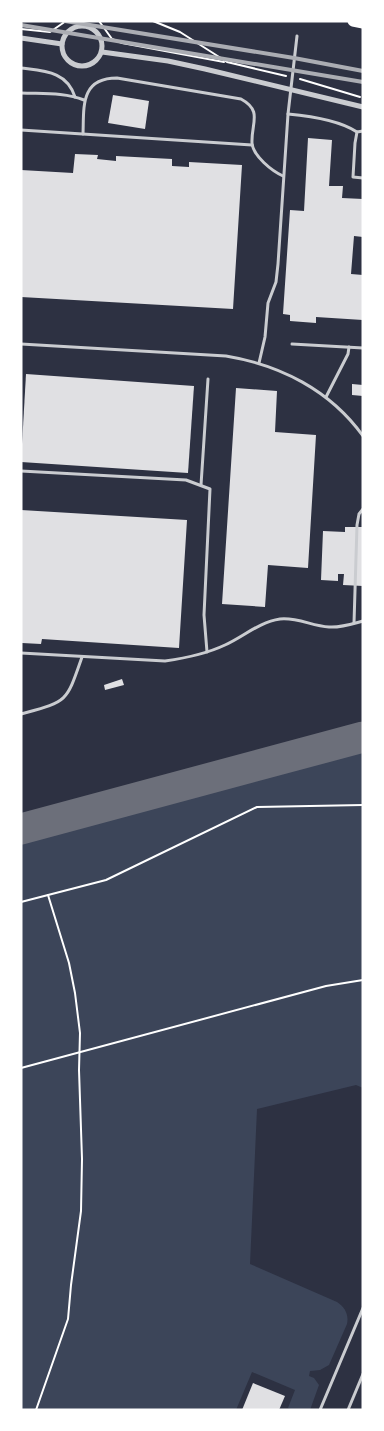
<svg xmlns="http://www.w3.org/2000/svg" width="384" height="1431" font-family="Arial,sans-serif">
	<rect width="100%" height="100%" fill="#2d3142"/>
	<path fill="#3c4559" d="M 363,750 L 363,1088 L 356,1085 L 257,1109 L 250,1264 L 337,1302 C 345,1307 349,1315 347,1324 L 329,1365 L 320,1370 L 310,1371 L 309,1376 L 314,1378 L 319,1385 L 310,1410 L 293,1410 L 288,1408 L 295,1390 L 252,1372 L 236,1410 L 21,1410 L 21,843 Z"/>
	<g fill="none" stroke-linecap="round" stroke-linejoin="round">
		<path stroke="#6c6f7a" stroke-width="31" d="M 21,829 L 363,737"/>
	</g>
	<g fill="#e0e0e3">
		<path d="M 113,95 L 149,101 L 145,129 L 108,123 Z"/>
		<path d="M 308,138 L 332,140 L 329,186 L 343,186 L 342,198 L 363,199 L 363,237 L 354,236 L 351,274 L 363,275 L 363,320 L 316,317 L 316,323 L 290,321 L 290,315 L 283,314 L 290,210 L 304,211 Z"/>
		<path d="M 75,154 L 98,155 L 97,159 L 116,161 L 116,156 L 172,159 L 172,166 L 189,167 L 189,162 L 242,165 L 233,309 L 21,297 L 21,170 L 73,173 Z"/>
		<path d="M 26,374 L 194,386 L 188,473 L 21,462 Z"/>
		<path d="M 352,384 L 363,385 L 363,396 L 352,395 Z"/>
		<path d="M 236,388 L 277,391 L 275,432 L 316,435 L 308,568 L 268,565 L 265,607 L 222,604 Z"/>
		<path d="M 21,510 L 187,520 L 179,648 L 42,639 L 41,644 L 22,643 Z"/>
		<path d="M 345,527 L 363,527 L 363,586 L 343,585 L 344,574 L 338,574 L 338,581 L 321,580 L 323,531 L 345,532 Z"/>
		<path d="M 122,679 L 124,685 L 105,690 L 104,685 Z"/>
		<path d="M 253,1383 L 285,1396 L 279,1410 L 242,1410 Z"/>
	</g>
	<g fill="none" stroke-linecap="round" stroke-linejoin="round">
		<g stroke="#fff" stroke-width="2">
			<path d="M 99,21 L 112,39 L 122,43 L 224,62"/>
			<path d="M 153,21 L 180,32 L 227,62 L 286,76"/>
			<path d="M 21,29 L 50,32 L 66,21"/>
			<path d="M 300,79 L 360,97"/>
			<path d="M 21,902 L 106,880 L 257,807 L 363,805"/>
			<path d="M 21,1068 L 326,986 L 363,980"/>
			<path d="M 36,1410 L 68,1319 L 71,1285 L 81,1211 L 82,1159 L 79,1070 L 80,1033 L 75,993 L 69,963 L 48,895"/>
		</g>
		<g stroke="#caccd0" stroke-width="3">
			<path d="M 21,68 C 44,71 67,71 75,97"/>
			<path d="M 21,93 C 42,94 64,92 84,100"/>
			<path d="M 288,114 C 310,116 339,120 357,132"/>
			<path d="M 21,130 L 252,145"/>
			<path d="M 363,131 L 357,132 L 355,143 L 353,177 L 363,178"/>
			<path d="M 83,134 C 84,107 80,78 117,78 L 241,99 C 263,111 251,123 252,143 C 253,156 272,171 283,176"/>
			<path d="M 21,344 L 226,356 C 280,365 330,390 363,436"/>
			<path d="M 292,344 L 363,348"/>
			<path d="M 259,363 L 265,337 L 268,303 L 276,282 L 278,264 L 288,114 L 297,36"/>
			<path d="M 326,397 L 348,354 L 349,347"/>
			<path d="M 21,471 L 186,480 L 210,489 L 204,615 L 207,652"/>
			<path d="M 201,485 L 208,379"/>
			<path d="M 354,623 L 357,525 L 359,514 L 363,509"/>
			<path d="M 21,653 L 165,661 C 186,658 206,654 225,645 C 243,637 259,622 280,619 C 297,617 312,626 329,627 C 340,628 352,624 363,621"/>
			<path d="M 21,714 C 68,701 66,703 82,657"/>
			<path d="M 320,1410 L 363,1308"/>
			<path d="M 348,1410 L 363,1374"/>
		</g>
		<g stroke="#caccd0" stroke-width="5">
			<circle cx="82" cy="46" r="20"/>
			<path d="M 21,38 L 62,44"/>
			<path d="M 102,52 L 168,61 L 205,69 L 363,107"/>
		</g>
		<path stroke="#fff" stroke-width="11" d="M 353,21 L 363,23"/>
		<g stroke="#abadb3" stroke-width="4">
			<path d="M 65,21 L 294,58 L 363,71"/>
			<path d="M 21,25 L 363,82"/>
		</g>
	</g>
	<rect width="384" height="1431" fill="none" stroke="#ffffff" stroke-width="45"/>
</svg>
